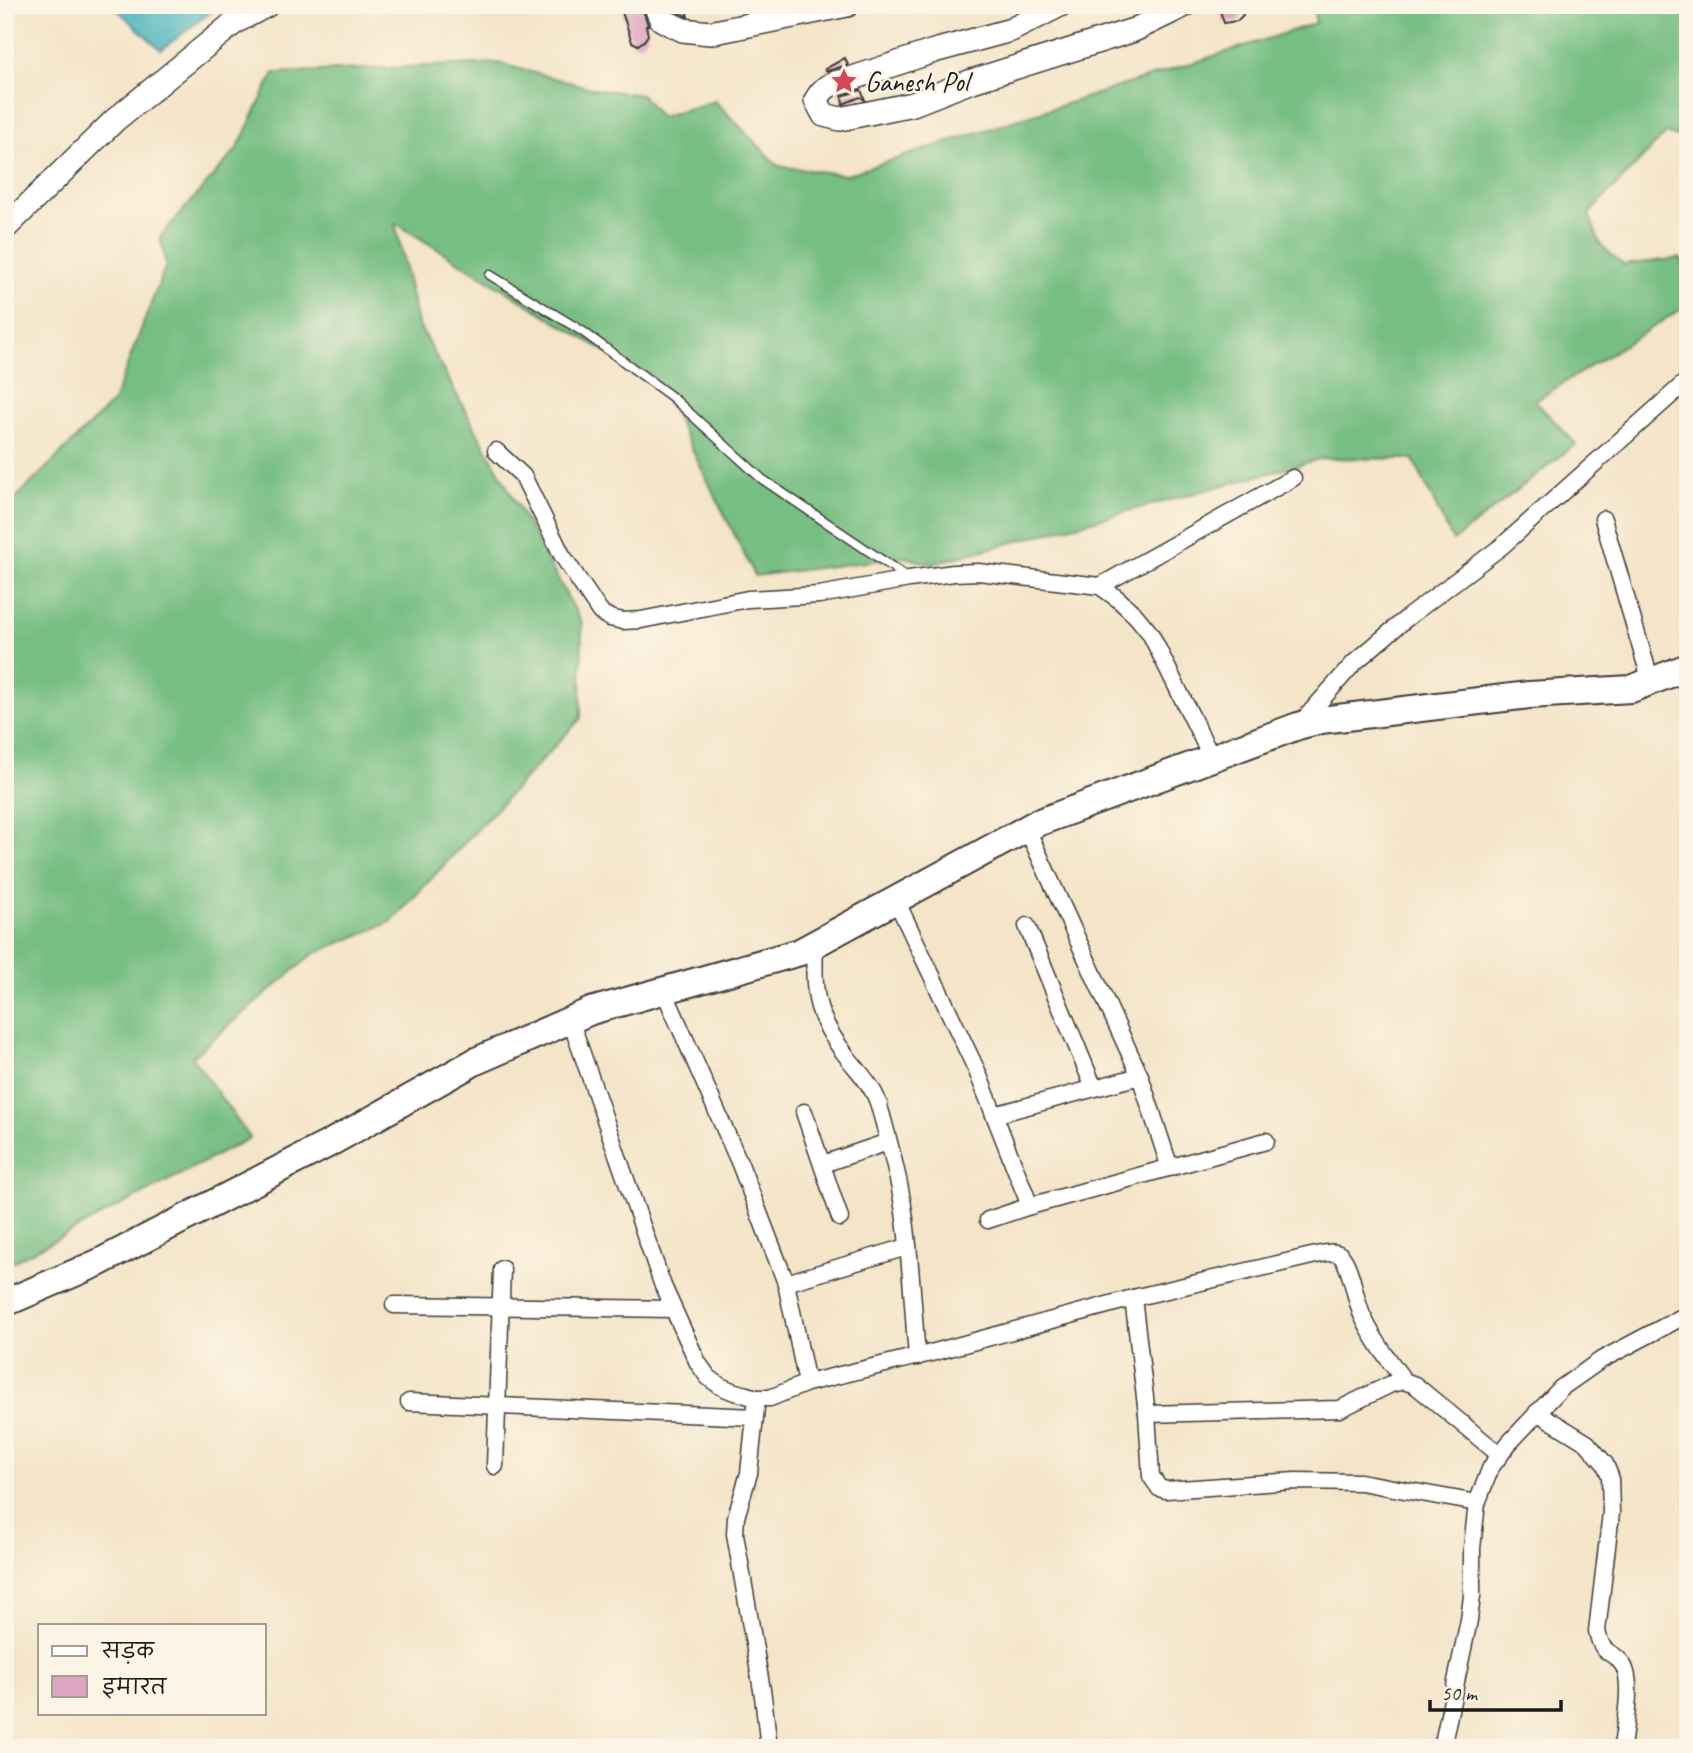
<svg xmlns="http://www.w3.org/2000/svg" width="1693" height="1753" font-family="Caveat,'Playpen Sans Deva',sans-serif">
	<rect width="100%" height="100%" fill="#fcf5e5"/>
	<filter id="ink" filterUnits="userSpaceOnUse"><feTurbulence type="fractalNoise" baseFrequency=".0143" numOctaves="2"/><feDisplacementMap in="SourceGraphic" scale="14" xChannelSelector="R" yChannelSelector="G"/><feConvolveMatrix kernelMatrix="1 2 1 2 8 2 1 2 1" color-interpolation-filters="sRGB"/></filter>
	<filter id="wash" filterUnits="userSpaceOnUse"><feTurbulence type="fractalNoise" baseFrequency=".00686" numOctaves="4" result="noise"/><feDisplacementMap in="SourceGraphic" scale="28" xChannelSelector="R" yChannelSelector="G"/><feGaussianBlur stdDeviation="1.57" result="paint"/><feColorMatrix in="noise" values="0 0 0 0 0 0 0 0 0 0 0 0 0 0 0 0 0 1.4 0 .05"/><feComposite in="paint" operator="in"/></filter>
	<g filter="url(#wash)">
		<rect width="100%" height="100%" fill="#f4e4c8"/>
		<path fill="#77be83" stroke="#4a6d50" stroke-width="2" d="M 1312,5 L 1688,5 L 1688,141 L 1666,133 L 1589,214 L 1600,244 L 1623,265 L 1680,258 C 1690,272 1692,293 1683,308 L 1535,401 L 1576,444 L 1453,541 L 1413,459 L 1324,458 L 932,564 L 904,557 L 755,576 L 660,385 L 395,223 L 418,324 L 582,623 L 581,718 L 391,922 L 313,954 L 192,1057 L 250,1138 L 5,1266 L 5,509 L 113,402 L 166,265 L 160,237 L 237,149 L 274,73 L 498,63 L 594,89 L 642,95 L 660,117 L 715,101 L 778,166 L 846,175 L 1316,23 Z"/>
		<path fill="#41b1bb" stroke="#2e666c" stroke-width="2" d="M 112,5 L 220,5 L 161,50 Z"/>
		<g id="blocks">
			<g fill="#dda6c0">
				<path d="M 637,5 L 641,5 L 648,25 L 646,26 L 648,35 L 644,41 L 638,45 L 632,42 L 622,12 Z"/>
				<path d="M 670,5 L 685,5 L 688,17 L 672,9 Z"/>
				<path d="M 1218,5 L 1239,5 L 1243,9 L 1243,15 L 1237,21 L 1224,23 Z"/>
				<path d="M 845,58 L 848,65 L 827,71 L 825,69 Z"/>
				<path d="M 861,90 L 865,100 L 860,97 L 843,104 L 842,96 Z"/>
			</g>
		</g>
	</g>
	<g filter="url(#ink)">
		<use href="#blocks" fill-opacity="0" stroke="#3c3a36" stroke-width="2"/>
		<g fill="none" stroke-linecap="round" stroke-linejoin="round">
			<g stroke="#3c3a36" stroke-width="11">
				<path id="lane" d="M 490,275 L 582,331 L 672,397 L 762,479 L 907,577"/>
			</g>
			<g stroke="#3c3a36" stroke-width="19">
				<g id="street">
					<path d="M 496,451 L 523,476 L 562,555 L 600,612 L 610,618 L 623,621 L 641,620 L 748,599 L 819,595 L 909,579 L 954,573 L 978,572 L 1100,586 L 1118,599 L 1136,616 L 1150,633 L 1212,758"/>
					<path d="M 1603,519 L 1651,682"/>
					<path d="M 1100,586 L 1293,478"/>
					<path d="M 1300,724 L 1354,663 L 1408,617 L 1502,546 L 1688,380"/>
					<path d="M 1027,829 L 1140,1076 L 1170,1168"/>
					<path d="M 896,900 L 977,1071 L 1030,1206"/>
					<path d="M 1027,926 L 1094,1088"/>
					<path d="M 815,944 C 813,996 815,1016 848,1058 C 859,1072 872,1085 878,1102 C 888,1137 899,1176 904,1212 C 911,1260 913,1309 917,1357"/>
					<path d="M 664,991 L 740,1164 L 786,1283 L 807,1383"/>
					<path d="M 570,1019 L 663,1286 L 698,1363 L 708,1377 L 720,1386 L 732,1391 L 757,1398 L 770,1398 L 807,1383 L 931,1353 L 1133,1298 L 1316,1255 C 1324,1254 1336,1249 1342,1257 C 1352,1270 1355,1299 1362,1315 C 1373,1339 1389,1360 1404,1381"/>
					<path d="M 804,1112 L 840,1218"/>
					<path d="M 994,1115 L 1140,1076"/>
					<path d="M 823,1164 L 888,1142"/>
					<path d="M 988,1220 L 1030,1206 L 1266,1141"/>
					<path d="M 786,1283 L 907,1247"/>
					<path d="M 1133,1298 L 1147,1414 L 1151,1476 L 1159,1488 L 1166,1490 L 1295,1481 L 1360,1482 L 1477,1503"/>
					<path d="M 394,1305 L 673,1309"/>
					<path d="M 757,1398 L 749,1473 L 736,1517 L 735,1534 L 763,1696 L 769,1748"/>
					<path d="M 409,1402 L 755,1417"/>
					<path d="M 1537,1412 L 1587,1443 L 1605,1464 L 1610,1476 L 1611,1513 L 1597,1631 C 1603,1659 1612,1648 1623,1665 C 1634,1682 1624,1727 1622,1748"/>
					<path d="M 1147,1414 L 1340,1409 L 1391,1384 L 1404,1381 L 1415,1385 L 1500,1455"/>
					<path d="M 495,1466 L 502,1269"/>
					<path d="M 1442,1748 L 1469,1620 L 1472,1596 L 1472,1548 L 1477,1503 L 1491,1467 L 1509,1443 L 1561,1388 L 1601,1360 L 1688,1314"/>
				</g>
			</g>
			<g stroke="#3c3a36" stroke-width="26">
				<g id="secondary">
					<path d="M 655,5 L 661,19 L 668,23 L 683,30 L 710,33 L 847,5"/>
					<path d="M 1060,5 L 1011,30 L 934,51 L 844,81 C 830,83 823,88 816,100 L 824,115 L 840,119 L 913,104 L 969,82 L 1134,30 L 1185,5"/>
					<path d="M 5,228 L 115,120 L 235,22 L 267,5"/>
				</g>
			</g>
			<g stroke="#3c3a36" stroke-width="30">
				<path id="primary" d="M 5,1303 L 98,1263 L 330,1143 L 476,1061 L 591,1011 L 800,952 L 1037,823 L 1298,726 L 1321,720 L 1529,695 L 1631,689 L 1688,667"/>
			</g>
			<use href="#lane" stroke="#fff" stroke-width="8"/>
			<use href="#street" stroke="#fff" stroke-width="16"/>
			<use href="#secondary" stroke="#fff" stroke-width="23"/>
			<use href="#primary" stroke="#fff" stroke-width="26"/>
		</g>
	</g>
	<defs>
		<g id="sight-bare" transform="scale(2.1)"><path d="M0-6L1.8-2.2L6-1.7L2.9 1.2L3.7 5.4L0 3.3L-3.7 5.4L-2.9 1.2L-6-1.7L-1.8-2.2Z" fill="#d1495b" stroke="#fcf5e5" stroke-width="2.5" paint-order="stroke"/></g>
	</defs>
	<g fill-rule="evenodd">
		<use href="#sight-bare" x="844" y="81"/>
	</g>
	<g text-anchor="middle" stroke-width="5" stroke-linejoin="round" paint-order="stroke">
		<g font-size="28" fill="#1c1c1c" stroke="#fcf5e5" text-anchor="start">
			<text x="865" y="91">Ganesh Pol</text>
		</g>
	</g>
	<rect width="1693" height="1753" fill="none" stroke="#fcf5e5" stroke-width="28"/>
	<rect x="38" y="1624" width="228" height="91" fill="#fcf5e5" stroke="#a29e95" stroke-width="2"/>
	<rect x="52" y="1646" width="35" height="10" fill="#ffffff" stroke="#a29e95" stroke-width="2"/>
	<text x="102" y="1658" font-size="21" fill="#1c1c1c">सड़क</text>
	<rect x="52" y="1676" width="35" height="21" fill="#dda6c0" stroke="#a29e95" stroke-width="2"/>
	<text x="102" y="1694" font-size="21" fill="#1c1c1c">इमारत</text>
	<path d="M1430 1700v10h131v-10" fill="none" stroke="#1c1c1c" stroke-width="3.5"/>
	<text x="1441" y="1700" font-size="21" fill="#1c1c1c" stroke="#fcf5e5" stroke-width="5" paint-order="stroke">50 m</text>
</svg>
